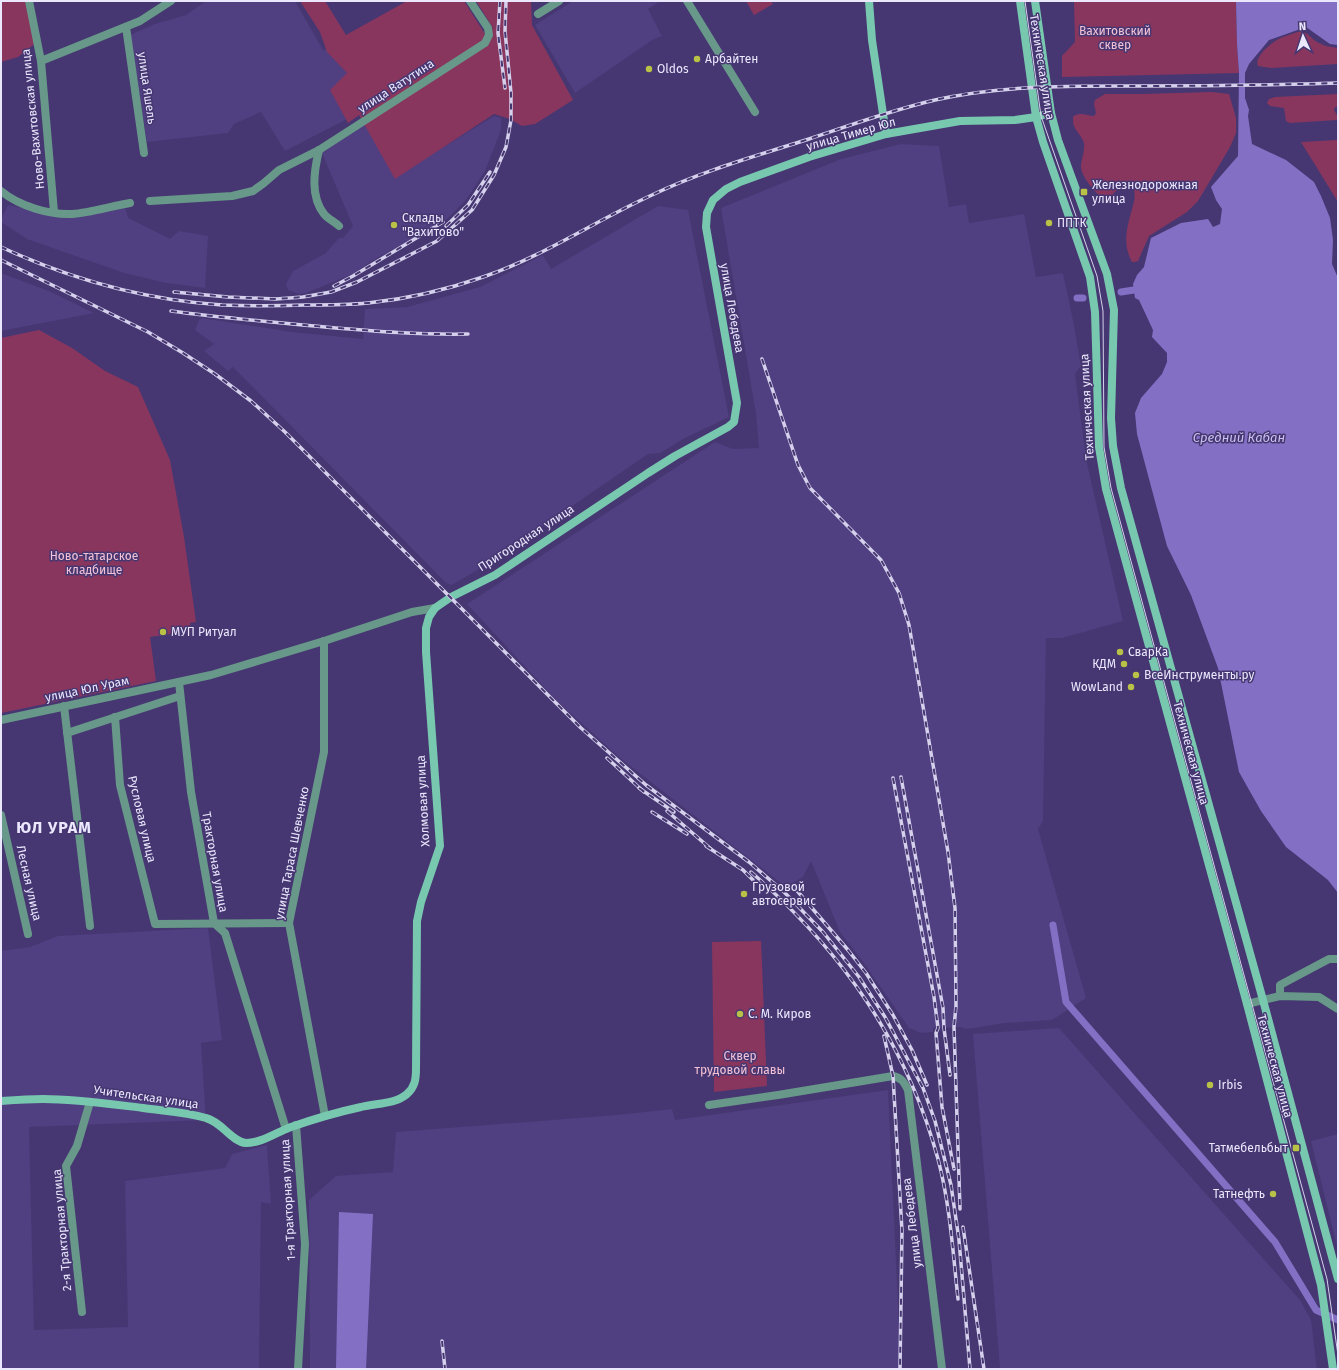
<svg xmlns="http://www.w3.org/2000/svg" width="1339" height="1370" font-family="'Fira Sans',sans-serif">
	<rect width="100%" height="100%" fill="#463772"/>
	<g fill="#503f81">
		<path d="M 206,1 L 295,1 L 323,50 L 332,48 L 349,76 L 351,117 L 285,151 L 261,112 L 234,124 L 228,133 L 147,142 L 130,35 L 155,24 L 186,15 Z"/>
		<path d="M 573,1 L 660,1 L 648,9 L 662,36 L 652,40 L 575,93 L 535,25 Z"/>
		<path d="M 494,116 L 501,118 L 501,130 L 485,171 L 466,200 L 447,219 L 370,262 L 355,273 L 306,293 L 299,294 L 288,290 L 286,284 L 293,271 L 326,253 L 339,238 L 343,238 L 353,226 L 322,153 L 366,122 L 400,174 Z"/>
		<path d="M 901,144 L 939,146 L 949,207 L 966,204 L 969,223 L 1024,214 L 1036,277 L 1063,273 L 1074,325 L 1081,366 L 1075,374 L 1086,459 L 1123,621 L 1062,638 L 1046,638 L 1043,821 L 1038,829 L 1086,998 L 1052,1020 L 1004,1023 L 975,1028 L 964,1029 L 963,1027 L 933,1028 L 933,1032 L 921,1033 L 909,1028 L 861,959 L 840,932 L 811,861 L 803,877 L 786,887 L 620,758 L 557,701 L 467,604 L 715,442 L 733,449 L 759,448 L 756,414 L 721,208 L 841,159 Z"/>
		<path d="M 8,205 L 66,217 L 125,207 L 128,218 L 170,239 L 179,231 L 208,236 L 205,288 L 166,283 L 124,273 L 27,239 L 1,222 L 1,219 Z"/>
		<path d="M 658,206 L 688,210 L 729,417 L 685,438 L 660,453 L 648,454 L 488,564 L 452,585 L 446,583 L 233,367 L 228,371 L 204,351 L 214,344 L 195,330 L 199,320 L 202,318 L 292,332 L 363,339 L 365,309 L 407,307 L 480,287 L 543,255 L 551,269 Z"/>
		<path d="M 1,273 L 49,291 L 94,313 L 1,331 Z"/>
		<path d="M 208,928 L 222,1040 L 201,1043 L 206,1120 L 29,1127 L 34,1330 L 128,1327 L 125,1181 L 225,1168 L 232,1154 L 267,1145 L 271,1204 L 261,1202 L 259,1369 L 1,1369 L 1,951 L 30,947 L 58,936 Z"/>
		<path d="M 1059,1028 L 1300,1300 L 1311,1320 L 1317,1369 L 1000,1369 L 973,1034 Z"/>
		<path d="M 888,1090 L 901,1369 L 310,1369 L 309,1200 L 336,1176 L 393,1172 L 396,1132 L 617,1115 L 672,1109 L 675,1120 Z"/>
		<path d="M 1338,1134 L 1338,1250 L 1311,1141 Z"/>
	</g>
	<g fill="#89365e">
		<path d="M 1,1 L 29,1 L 37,42 L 18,57 L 1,62 Z"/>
		<path d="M 300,1 L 325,1 L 346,35 L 407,1 L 464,1 L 485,34 L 493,28 L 476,1 L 531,1 L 532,25 L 573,100 L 535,124 L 522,126 L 510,119 L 494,114 L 395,179 L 359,115 L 348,123 L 330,90 L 347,73 L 327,52 L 320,32 Z"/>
		<path d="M 746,1 L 771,1 L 773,4 L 754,15 Z"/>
		<path d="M 1074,1 L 1236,1 L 1237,44 L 1239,73 L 1062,77 L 1062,56 L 1075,42 Z"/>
		<path d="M 1301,31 C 1308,33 1311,38 1317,42 C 1324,46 1330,47 1338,48 L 1338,64 L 1271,68 L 1258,66 C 1254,57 1269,45 1277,40 C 1283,36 1293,34 1301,31 Z"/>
		<path d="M 1212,92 L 1229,94 L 1236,118 L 1236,133 L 1230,147 L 1198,201 L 1187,212 L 1149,236 L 1138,261 L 1135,262 L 1132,262 C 1123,246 1126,230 1131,213 C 1134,202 1137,195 1132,183 L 1128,182 C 1125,184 1122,185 1119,188 C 1113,193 1111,199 1103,199 C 1095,192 1080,176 1081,165 C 1082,157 1085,151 1084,143 C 1082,136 1077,133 1074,126 C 1073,124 1073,120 1073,117 C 1079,111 1087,116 1094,116 L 1096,113 L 1094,104 L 1095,100 L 1105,94 L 1143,94 Z"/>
		<path d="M 1338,94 L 1338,107 L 1335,107 L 1334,110 L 1338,117 L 1337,120 L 1290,123 L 1286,121 L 1284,108 L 1270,106 L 1267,103 L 1269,99 L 1275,97 Z"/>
		<path d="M 1338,140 L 1338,202 L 1301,142 Z"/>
		<path d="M 39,330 L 72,348 L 105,371 L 138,387 L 170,460 L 184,537 L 196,622 L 190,623 L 191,631 L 150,637 L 156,681 L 1,713 L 1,338 Z"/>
		<path d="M 761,941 L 767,1086 L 714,1092 L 712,942 Z"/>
	</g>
	<g fill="#8370c5">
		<path d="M 1236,1 L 1338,1 L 1338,45 L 1330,44 L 1306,27 L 1269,40 L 1249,64 L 1245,73 L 1245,98 L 1249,110 L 1248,116 L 1252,144 L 1286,160 L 1314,182 L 1321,196 L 1330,218 L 1333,240 L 1332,264 L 1338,278 L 1338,893 L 1328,880 L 1286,847 L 1261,811 L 1239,772 L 1218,668 L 1191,595 L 1167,546 L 1137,434 L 1135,413 L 1141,398 L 1162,374 L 1167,362 L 1167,353 L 1152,337 L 1153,330 L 1139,300 L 1135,298 L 1133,284 L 1137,275 L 1144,267 L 1151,238 L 1181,223 L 1208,219 L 1213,227 L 1220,224 L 1222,209 L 1216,200 L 1211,187 L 1238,156 L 1239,73 L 1237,44 Z"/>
		<path d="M 339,1212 L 373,1214 L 366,1369 L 336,1369 Z"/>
	</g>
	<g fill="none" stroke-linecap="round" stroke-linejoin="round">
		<g stroke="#8370c5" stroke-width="7">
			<path d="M 1121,292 L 1134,290"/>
			<path d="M 1077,298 L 1083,298"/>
			<path d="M 1053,925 L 1066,1002 L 1275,1242 L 1316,1310 L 1338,1320"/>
		</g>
		<g stroke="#689889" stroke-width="8">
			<path d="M 29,1 L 41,61 L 54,212"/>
			<path d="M 687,1 L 755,112"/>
			<path d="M 538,14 L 559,1"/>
			<path d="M 126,27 L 144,153"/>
			<path d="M 41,61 L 140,21 L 171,1"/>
			<path d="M 319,150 C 314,171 310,196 324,214 C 328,219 335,222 339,226"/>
			<path d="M 1,191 C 19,206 49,215 72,214 C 89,213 112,206 130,203"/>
			<path d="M 150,201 L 232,196 L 253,191 L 264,183 L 279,170 L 319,150 L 485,43 L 489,35 L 488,28 L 470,1"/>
			<path d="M 324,641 L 324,752 L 289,923 L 325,1116"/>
			<path d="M 179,682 L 191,792 L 214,923 L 225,933 L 286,1129"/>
			<path d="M 64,706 L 90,926"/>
			<path d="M 115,717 L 120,785 L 155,924 L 289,923"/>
			<path d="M 1,720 L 211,675 L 324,641 L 412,612 L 435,608"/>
			<path d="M 67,733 L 180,696"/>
			<path d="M 1,815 L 28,934"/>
			<path d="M 1280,996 L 1280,985 L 1329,959 L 1338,959"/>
			<path d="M 1247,1004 L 1280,996 L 1319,997 L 1338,1009"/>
			<path d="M 709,1105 L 778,1095 L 893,1076 C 902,1078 904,1082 908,1090 L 942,1369"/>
			<path d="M 296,1125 L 305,1244 L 298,1369"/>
			<path d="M 82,1312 L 66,1166 L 77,1146 L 90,1102"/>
		</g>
		<g stroke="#78c8b0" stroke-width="8">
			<path d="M 869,1 L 872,40 L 886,134"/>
			<path d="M 1020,1 L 1036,117 L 1043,142 L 1090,277 L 1095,312 L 1099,447 L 1106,489 L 1247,1004 L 1321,1285 L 1333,1369"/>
			<path d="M 1035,1 L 1051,113 L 1058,140 L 1107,274 L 1114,310 L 1111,418 L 1113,446 L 1121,488 L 1263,1000 L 1338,1279"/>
			<path d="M 1,1101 C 15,1100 29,1099 43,1099 C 76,1099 110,1104 143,1108 C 164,1111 185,1112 206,1118 C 222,1122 232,1142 246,1143 C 262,1143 277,1132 291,1127 C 314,1119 338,1112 361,1107 C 376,1103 396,1104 407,1094 C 415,1087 416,1079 416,1069 L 417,921 L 421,902 L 440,846 L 426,652 L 426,628 L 429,617 L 435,608 L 451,597 L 495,575 L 648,473 L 675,456 L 728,427 L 734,422 L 737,403 L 706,227 L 707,213 L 713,200 L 726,189 L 740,182 L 809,157 L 886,134 L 960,121 L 1015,120 L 1036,117 L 1051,113"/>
		</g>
		<path stroke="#d5d0eb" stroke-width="1" d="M 1025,1 L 1041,116 L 1097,276 L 1103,311 L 1104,447 L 1111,488 L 1327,1279 L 1338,1355"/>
		<g stroke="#d5d0eb" stroke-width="3.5">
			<g id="rail">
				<path d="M 500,1 L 498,33 L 505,88"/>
				<path d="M 446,226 L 468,205 L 490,172"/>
				<path d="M 1,247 C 70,279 145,300 222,305 C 250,306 278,306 305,305 C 326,305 347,305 368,303 C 407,299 446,290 483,277 C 542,257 595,221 652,195 C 702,171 756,156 809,139 C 851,125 892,110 935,100 C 1001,85 1069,86 1136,86 C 1203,86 1271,85 1338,83"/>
				<path d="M 1,260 L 148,332 L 183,353 L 215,374 L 251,401 L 285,432 L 581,728 L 646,785 L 749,862 L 784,892 L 823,932 L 859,977 L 885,1017 L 923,1088 L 935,1121 L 951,1185 L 959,1240 L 970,1369"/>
				<path d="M 334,286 L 353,276 L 443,222"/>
				<path d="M 174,292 L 228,297 L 276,299 L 303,297 L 331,292 L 357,282 L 437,241 L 472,210 L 494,175 L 506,147 L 511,120 L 511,93 L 505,31 L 506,1"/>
				<path d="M 171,311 C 222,318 274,322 325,327 C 373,331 420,335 468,334"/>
				<path d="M 762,359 L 798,465 L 810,488 L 881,560 L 899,593 L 909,625 L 948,852 L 955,908 L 956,1006 L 954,1027 L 960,1209"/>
				<path d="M 607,758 L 644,792"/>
				<path d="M 901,777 L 943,1008 L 944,1028 L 950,1075"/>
				<path d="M 893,778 L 934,997 L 938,1028 L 936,1033 L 942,1107 L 954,1169"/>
				<path d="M 639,788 L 674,812"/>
				<path d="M 667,811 L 711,849"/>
				<path d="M 652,812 L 687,834"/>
				<path d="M 706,846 L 743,870 L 753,880"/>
				<path d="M 751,872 C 842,951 906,1042 938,1159 C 950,1204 953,1253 958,1299"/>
				<path d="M 793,886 L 848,950 L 866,973 L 893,1015 L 912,1050 L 927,1085"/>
				<path d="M 884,1036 L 893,1076 L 902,1231 L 900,1369"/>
				<path d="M 963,1227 L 984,1369"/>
				<path d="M 442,1341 L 445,1369"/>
			</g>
		</g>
		<use href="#rail" stroke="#463772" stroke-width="2" stroke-dasharray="6" stroke-linecap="butt"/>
	</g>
	<g fill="#b9c146" stroke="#463772" stroke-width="1.5">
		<circle cx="697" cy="59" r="4"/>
		<circle cx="649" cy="69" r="4"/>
		<rect x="1080" y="188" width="8" height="8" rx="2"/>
		<circle cx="1049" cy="223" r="4"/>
		<circle cx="394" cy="225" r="4"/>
		<circle cx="163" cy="632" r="4"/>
		<circle cx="1120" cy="652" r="4"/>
		<circle cx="1124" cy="664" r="4"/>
		<circle cx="1136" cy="675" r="4"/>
		<circle cx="1131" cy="687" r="4"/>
		<circle cx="744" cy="894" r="4"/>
		<circle cx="740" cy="1014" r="4"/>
		<circle cx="1210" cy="1085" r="4"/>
		<rect x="1292" y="1144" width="8" height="8" rx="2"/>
		<circle cx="1273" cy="1194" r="4"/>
	</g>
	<g text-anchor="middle" stroke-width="3" stroke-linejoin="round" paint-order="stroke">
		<g font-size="12" fill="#f4c2d6" stroke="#463772">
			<text x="1115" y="35">Вахитовский<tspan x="1115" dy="14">сквер</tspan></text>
			<text x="94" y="560">Ново-татарское<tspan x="94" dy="14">кладбище</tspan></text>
			<text x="740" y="1060">Сквер<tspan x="740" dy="14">трудовой славы</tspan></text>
		</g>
		<g font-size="12" fill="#ebe8fe" stroke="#463772" text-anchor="start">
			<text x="705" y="63">Арбайтен</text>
			<text x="657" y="73">Oldos</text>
			<text x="1092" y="189">Железнодорожная<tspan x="1092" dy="14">улица</tspan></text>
			<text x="402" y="222">Склады<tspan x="402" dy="14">"Вахитово"</tspan></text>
			<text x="1057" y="227">ППТК</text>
			<text x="171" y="636">МУП Ритуал</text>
			<text x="1128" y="656">СварКа</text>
			<text x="1116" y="668" text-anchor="end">КДМ</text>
			<text x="1144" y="679">ВсеИнструменты.ру</text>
			<text x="1123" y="691" text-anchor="end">WowLand</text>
			<text x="752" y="891">Грузовой<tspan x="752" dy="14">автосервис</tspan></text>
			<text x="748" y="1018">С. М. Киров</text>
			<text x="1218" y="1089">Irbis</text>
			<text x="1288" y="1152" text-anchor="end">Татмебельбыт</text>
			<text x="1265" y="1198" text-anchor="end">Татнефть</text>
		</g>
		<g font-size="12" fill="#ebe8fe" stroke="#463772">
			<text transform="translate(1042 67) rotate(81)" y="4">Техническая улица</text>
			<text transform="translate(396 86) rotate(-33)" y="4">улица Ватутина</text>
			<text transform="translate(147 88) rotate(82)" y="4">улица Яшель</text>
			<text transform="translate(33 119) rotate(-96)" y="4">Ново-Вахитовская улица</text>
			<text transform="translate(851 134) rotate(-16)" y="4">улица Тимер Юл</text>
			<text transform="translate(732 308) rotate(80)" y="4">улица Лебедева</text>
			<text transform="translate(1087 407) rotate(-93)" y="4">Техническая улица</text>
			<text transform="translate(526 538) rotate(-33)" y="4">Пригородная улица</text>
			<text transform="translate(87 689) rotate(-12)" y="4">улица Юл Урам</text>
			<text transform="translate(1191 753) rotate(75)" y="4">Техническая улица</text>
			<text transform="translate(423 801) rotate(-93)" y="4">Холмовая улица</text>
			<text transform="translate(142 819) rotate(77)" y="4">Русловая улица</text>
			<text transform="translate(292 853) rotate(-79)" y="4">улица Тараса Шевченко</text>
			<text transform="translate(215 862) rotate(80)" y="4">Тракторная улица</text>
			<text transform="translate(29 883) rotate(77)" y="4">Лесная улица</text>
			<text transform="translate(1275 1066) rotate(75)" y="4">Техническая улица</text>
			<text transform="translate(146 1097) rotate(8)" y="4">Учительская улица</text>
			<text transform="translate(288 1200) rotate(-93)" y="4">1-я Тракторная улица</text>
			<text transform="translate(912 1223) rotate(-97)" y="4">улица Лебедева</text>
			<text transform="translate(62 1230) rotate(-95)" y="4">2-я Тракторная улица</text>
		</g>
		<g font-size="13" font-style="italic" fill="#cac2ef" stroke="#463772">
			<text x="1239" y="442">Средний Кабан</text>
		</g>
		<g font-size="16" font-weight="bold" letter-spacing="1" fill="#ebe8fe" stroke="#463772">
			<text x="54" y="833">ЮЛ УРАМ</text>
		</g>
	</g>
	<rect width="1339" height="1370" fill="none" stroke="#ebe8fe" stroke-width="4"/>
	<g transform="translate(1303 36) rotate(357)" stroke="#463772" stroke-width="3" paint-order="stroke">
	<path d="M0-3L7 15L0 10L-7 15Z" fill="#ebe8fe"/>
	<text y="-6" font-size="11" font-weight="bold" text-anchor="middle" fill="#ebe8fe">N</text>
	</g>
</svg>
